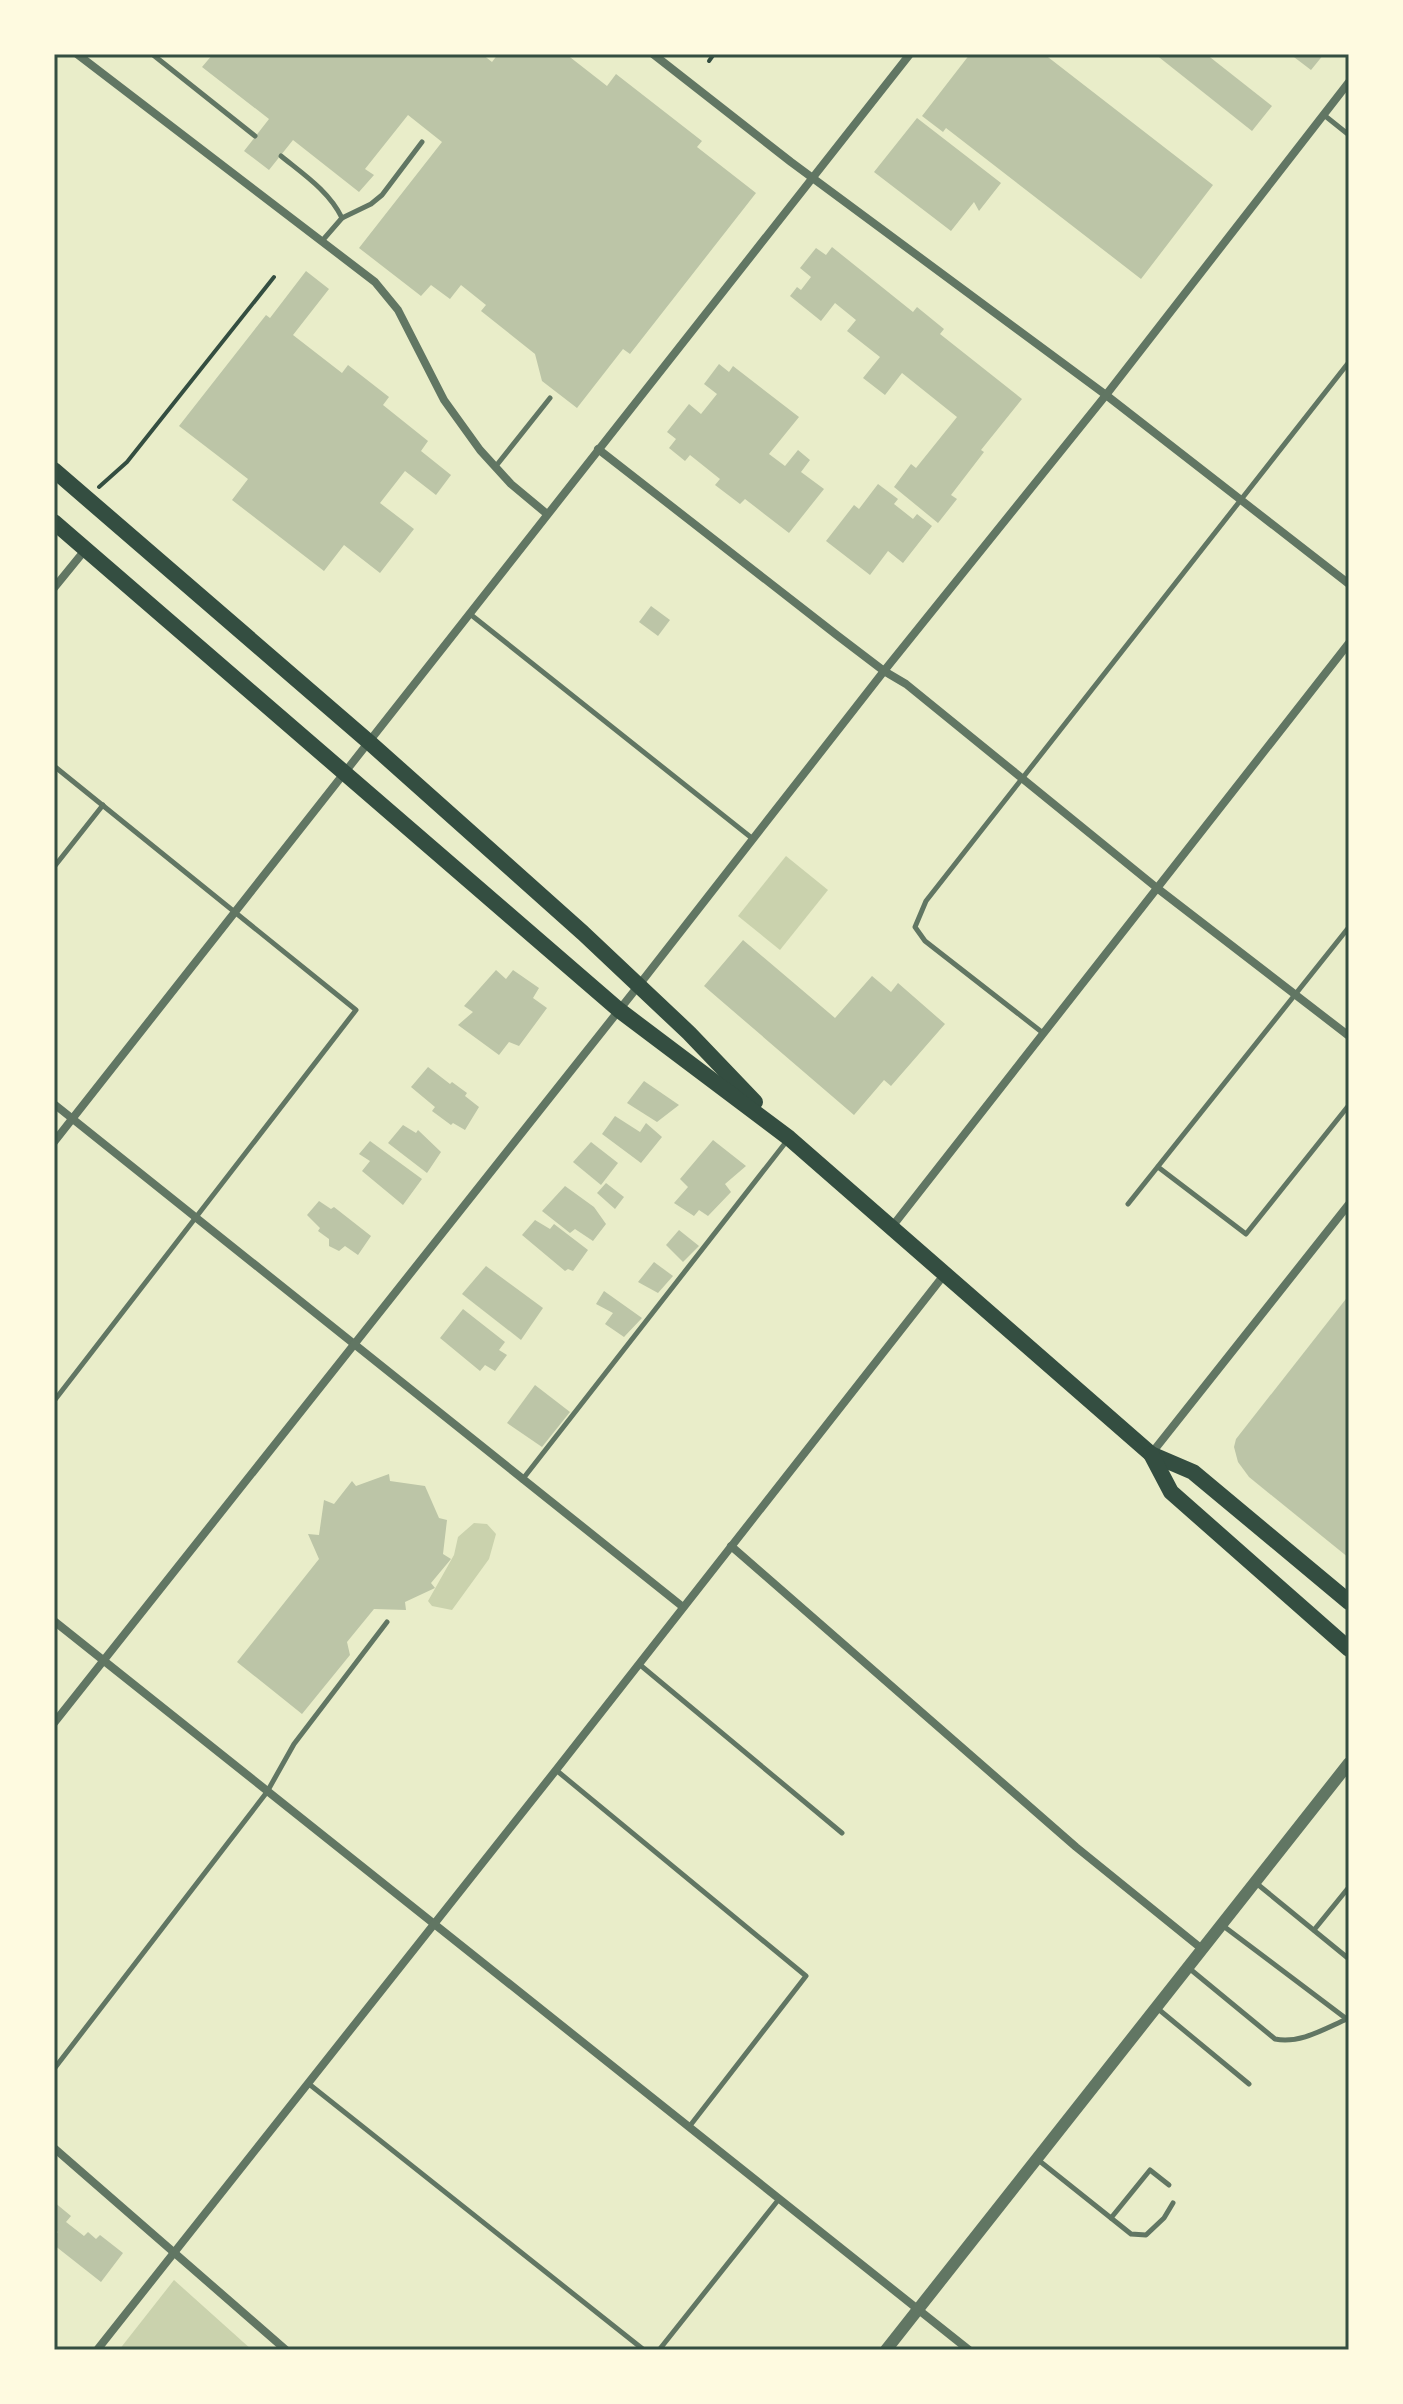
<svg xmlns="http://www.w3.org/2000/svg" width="1403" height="2404" font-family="'Archivo Narrow',sans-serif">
	<rect width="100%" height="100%" fill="#e9edc9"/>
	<g fill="#cad2ad">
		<path d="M 786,856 L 828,890 L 780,950 L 738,916 Z"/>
		<path d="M 474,1523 L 487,1524 L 496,1534 L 489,1559 L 452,1610 L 432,1606 L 428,1601 L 454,1555 L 458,1537 Z"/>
		<path d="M 174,2280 L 252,2350 L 119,2350 Z"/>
	</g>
	<g fill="#bcc5a7">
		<path d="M 213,54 L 482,54 L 492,62 L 498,54 L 566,54 L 607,86 L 616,74 L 702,141 L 697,147 L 756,193 L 630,354 L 623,349 L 577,408 L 542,381 L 535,354 L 481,311 L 486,305 L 461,285 L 450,299 L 431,285 L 421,296 L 359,248 L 442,142 L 408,115 L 365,169 L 374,175 L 359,192 L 293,140 L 269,170 L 244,151 L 269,119 L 202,67 Z"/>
		<path d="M 970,54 L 1044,54 L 1213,185 L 1141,279 L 946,128 L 943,132 L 922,116 Z"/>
		<path d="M 1155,54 L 1206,54 L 1272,106 L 1252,131 Z"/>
		<path d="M 1290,54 L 1324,54 L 1311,70 Z"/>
		<path d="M 917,118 L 1001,183 L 979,211 L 974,202 L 951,231 L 874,172 Z"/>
		<path d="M 832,247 L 913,312 L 917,307 L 944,329 L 940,334 L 1022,399 L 981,450 L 984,452 L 951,495 L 957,499 L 938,523 L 894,487 L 911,464 L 916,468 L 957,417 L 902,373 L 885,395 L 863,378 L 880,357 L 847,331 L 856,320 L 835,303 L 821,321 L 790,296 L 797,287 L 801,290 L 811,277 L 800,268 L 816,248 L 826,255 Z"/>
		<path d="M 306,271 L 329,289 L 293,335 L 342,373 L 348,365 L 389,397 L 383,405 L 428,441 L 421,451 L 451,475 L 436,495 L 405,471 L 380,503 L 414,529 L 380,573 L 344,545 L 324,571 L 232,500 L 248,479 L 179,426 L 266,315 L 270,318 Z"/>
		<path d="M 719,364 L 729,372 L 733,366 L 799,417 L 769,454 L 785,466 L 798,450 L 810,460 L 801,472 L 824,489 L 789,533 L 745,499 L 740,504 L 715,485 L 720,479 L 690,455 L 685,461 L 669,448 L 676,439 L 667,432 L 689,404 L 701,414 L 717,394 L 704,384 Z"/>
		<path d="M 878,484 L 898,499 L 894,504 L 913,519 L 917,514 L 932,526 L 903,563 L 888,551 L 870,575 L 826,541 L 854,505 L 859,509 Z"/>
		<path d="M 651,606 L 670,620 L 658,636 L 639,622 Z"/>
		<path d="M 743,940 L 835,1018 L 872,976 L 891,992 L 898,983 L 945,1024 L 891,1086 L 884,1080 L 854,1115 L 704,986 Z"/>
		<path d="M 496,970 L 506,979 L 513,970 L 539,988 L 533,998 L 547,1008 L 519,1046 L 509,1042 L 499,1055 L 458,1025 L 473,1012 L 464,1006 Z"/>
		<path d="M 428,1067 L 450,1084 L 452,1082 L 467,1093 L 465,1096 L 479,1107 L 465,1130 L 453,1123 L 451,1125 L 432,1111 L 435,1107 L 411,1087 Z"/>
		<path d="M 644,1081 L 679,1105 L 657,1122 L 627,1103 Z"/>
		<path d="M 615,1116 L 640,1132 L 646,1123 L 662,1137 L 641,1163 L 602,1134 Z"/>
		<path d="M 403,1125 L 416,1133 L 418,1130 L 441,1152 L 427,1173 L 388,1143 Z"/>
		<path d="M 713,1140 L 746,1166 L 725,1184 L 731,1192 L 708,1216 L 699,1210 L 694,1216 L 674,1203 L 688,1187 L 680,1179 Z"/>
		<path d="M 370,1141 L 422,1179 L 403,1205 L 362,1171 L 370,1161 L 359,1154 Z"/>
		<path d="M 591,1142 L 618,1163 L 601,1185 L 573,1162 Z"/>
		<path d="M 606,1183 L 624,1197 L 615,1209 L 597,1193 Z"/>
		<path d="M 565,1186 L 594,1207 L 606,1224 L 593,1241 L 575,1229 L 570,1233 L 542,1211 Z"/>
		<path d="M 319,1201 L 331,1209 L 334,1207 L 371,1236 L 358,1255 L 345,1246 L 339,1251 L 329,1246 L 329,1239 L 318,1231 L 320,1228 L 307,1215 Z"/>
		<path d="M 535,1220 L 550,1229 L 554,1224 L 588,1250 L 573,1271 L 568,1269 L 565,1271 L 522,1235 Z"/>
		<path d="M 679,1230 L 699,1246 L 683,1262 L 666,1245 Z"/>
		<path d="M 654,1262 L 673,1276 L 658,1293 L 638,1282 Z"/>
		<path d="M 486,1266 L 543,1308 L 521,1340 L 462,1294 Z"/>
		<path d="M 604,1291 L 642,1318 L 624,1337 L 605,1324 L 613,1313 L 596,1304 Z"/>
		<path d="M 1349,1295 L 1349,1558 L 1249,1477 L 1238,1462 L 1234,1447 L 1236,1439 Z"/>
		<path d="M 463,1309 L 505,1342 L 499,1350 L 507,1355 L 495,1371 L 485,1365 L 480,1371 L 440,1338 Z"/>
		<path d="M 535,1385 L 570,1412 L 542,1447 L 507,1423 Z"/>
		<path d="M 389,1474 L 390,1481 L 425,1486 L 439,1518 L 447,1520 L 443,1554 L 451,1559 L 431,1583 L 435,1588 L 405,1602 L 406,1610 L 374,1609 L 347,1642 L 350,1655 L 302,1714 L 237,1662 L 319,1559 L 308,1534 L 319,1535 L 324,1500 L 334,1504 L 352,1481 L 356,1486 Z"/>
		<path d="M 54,2202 L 71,2216 L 66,2222 L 84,2236 L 88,2232 L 96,2239 L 100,2235 L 123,2253 L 101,2282 L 54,2245 L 54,2236 L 58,2232 L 54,2229 Z"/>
	</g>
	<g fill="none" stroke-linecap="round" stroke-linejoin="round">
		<g stroke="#344e41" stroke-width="4">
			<path d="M 709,61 L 714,54"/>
			<path d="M 99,487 L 127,462 L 274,277"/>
		</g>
		<g stroke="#617663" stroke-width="5">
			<path d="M 152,54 L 255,136"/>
			<path d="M 1324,115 L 1349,135"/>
			<path d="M 281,156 C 303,174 329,191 342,218"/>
			<path d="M 322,241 L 342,218 L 371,204 L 382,195 L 422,142"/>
			<path d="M 496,466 L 550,398"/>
			<path d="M 470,614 L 753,839"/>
			<path d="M 54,766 L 356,1010 L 54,1401"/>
			<path d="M 54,867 L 103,805"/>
			<path d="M 1043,1033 L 925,941 L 915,927 L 926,901 L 1349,362"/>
			<path d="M 1158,1167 L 1246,1234 L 1349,1105"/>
			<path d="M 1128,1204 L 1349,927"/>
			<path d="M 522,1480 L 786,1142"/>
			<path d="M 639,1664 L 842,1833"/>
			<path d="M 556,1770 L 806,1976 L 689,2127"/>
			<path d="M 1256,1883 L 1349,1959"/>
			<path d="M 1222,1925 L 1348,2020"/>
			<path d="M 1314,1930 L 1349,1887"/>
			<path d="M 1190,1969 L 1275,2039 C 1300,2044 1324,2029 1347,2019"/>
			<path d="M 1157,2008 L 1249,2084"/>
			<path d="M 54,2069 L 267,1792 L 294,1744 L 387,1622"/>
			<path d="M 309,2084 L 644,2350"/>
			<path d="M 1037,2159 L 1111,2218 L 1150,2170 L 1169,2185"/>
			<path d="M 1111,2218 L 1131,2234 L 1146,2235 L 1164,2218 L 1173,2203"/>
			<path d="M 659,2350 L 779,2199"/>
		</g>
		<g stroke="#617663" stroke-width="8">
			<path d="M 77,54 L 375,282 L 398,310 L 444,400 L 480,450 L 511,484 L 547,514"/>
			<path d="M 653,54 L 791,162 L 1106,395 L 1349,584"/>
			<path d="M 598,449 L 838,636 L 884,671 L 906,684 L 1157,888 L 1349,1036"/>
			<path d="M 54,588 L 85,550"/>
			<path d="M 54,1104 L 683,1607"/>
			<path d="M 54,1142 L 910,54"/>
			<path d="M 891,1228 L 1349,643"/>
			<path d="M 1151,1454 L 1349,1204"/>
			<path d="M 731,1546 L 1076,1847 L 1202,1949"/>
			<path d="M 54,1621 L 969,2350"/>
			<path d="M 54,1723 L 639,985 L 884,671 L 1106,395 L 1349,82"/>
			<path d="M 54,2148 L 286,2350"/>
			<path d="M 97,2350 L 556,1770 L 944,1275"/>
		</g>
		<path stroke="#617663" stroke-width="12" d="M 886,2350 L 1349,1763"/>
		<g stroke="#344e41" stroke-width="16">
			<path d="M 54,470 L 369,742 L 583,933 L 689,1033 L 755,1102"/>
			<path d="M 54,522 L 619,1010 L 789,1138 L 1151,1454 L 1193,1472 L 1349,1602"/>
			<path d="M 1151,1454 L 1171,1492 L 1349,1649"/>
		</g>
	</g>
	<rect width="1403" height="2404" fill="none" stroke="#fefae0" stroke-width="112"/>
	<rect x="56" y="56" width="1291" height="2292" fill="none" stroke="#344e41" stroke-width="3"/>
</svg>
